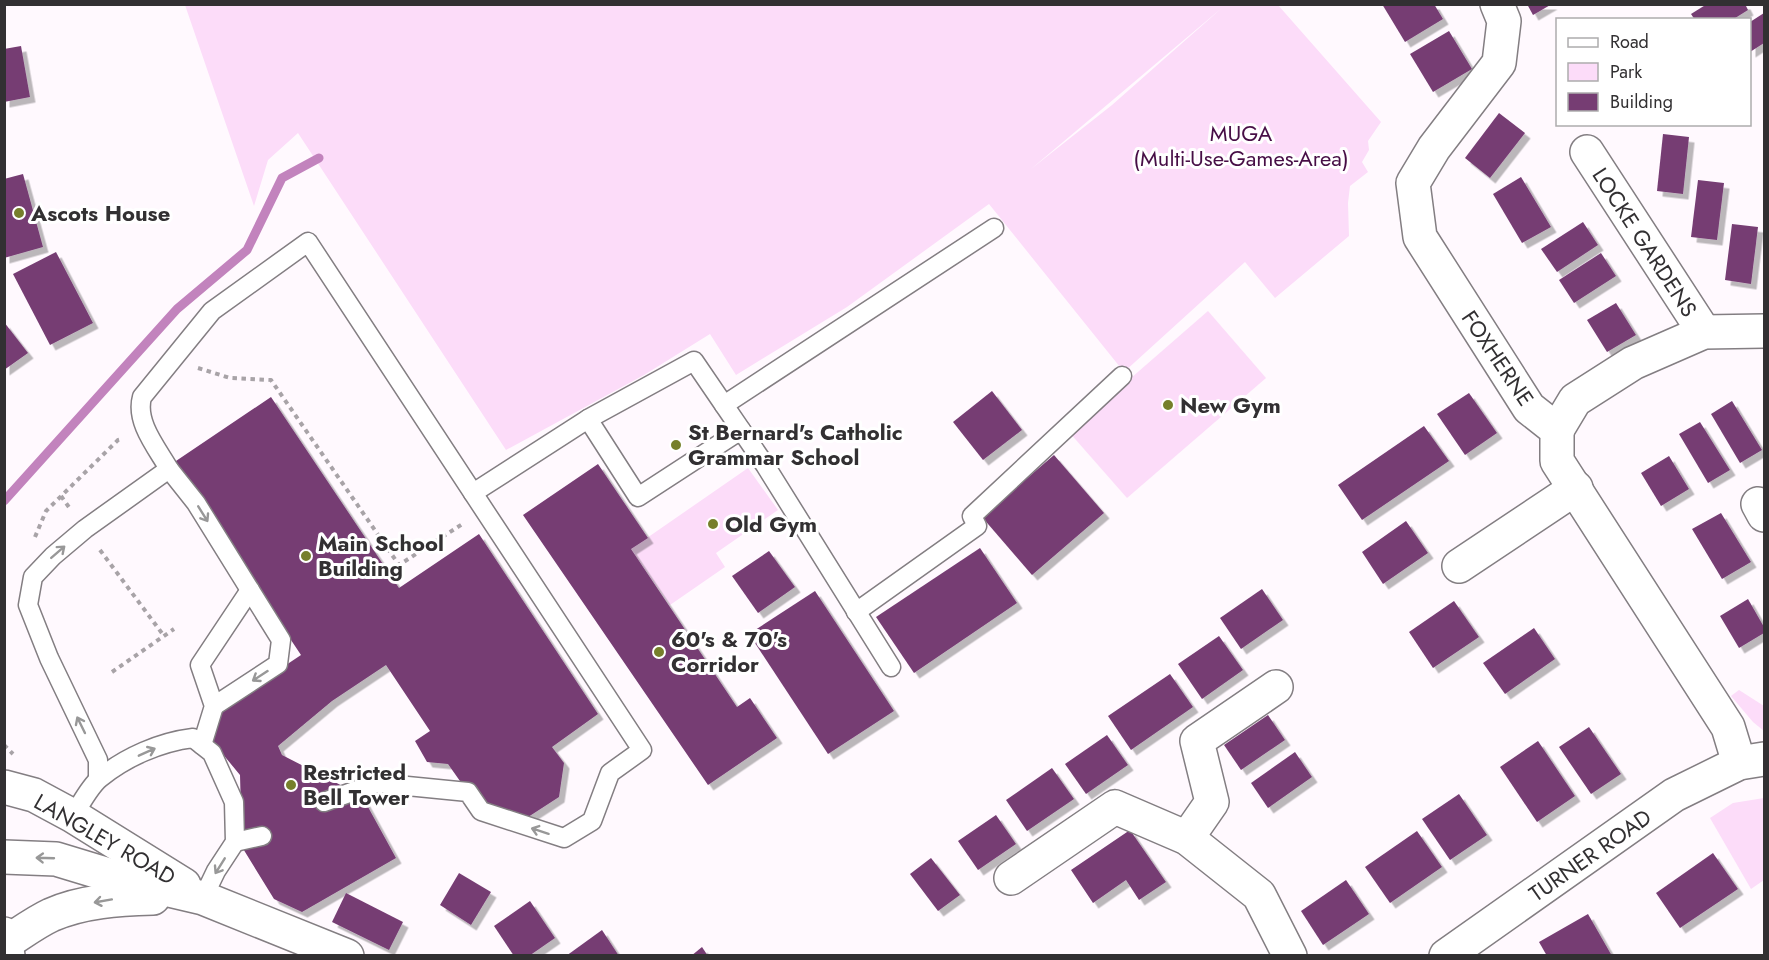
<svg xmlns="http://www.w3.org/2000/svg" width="1769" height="960" font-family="Jost,sans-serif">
	<defs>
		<filter id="shadow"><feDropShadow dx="5.5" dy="5.5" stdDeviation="0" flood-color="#0004"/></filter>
	</defs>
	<rect width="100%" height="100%" fill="#fff9fe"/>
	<g fill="#fcdcf9" fill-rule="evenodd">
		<path d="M 185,5 L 1278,5 L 1381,122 L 1368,141 L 1369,150 L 1362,162 L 1368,172 L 1350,186 L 1348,203 L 1349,236 L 1275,298 L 1245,262 L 1124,372 L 989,204 L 847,307 L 736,375 L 710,334 L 644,375 L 506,450 L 298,133 L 268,160 L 254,206 ZM 1223,7 L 1112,105 L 1031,169 Z"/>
		<path d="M 1208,311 L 1266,378 L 1127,498 L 1069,432 Z"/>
		<path d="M 748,468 L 778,510 L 716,553 L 725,567 L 670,605 L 631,549 Z"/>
		<path d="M 1739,690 L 1764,706 L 1764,731 L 1753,722 L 1731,696 Z"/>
		<path d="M 1764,798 L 1764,880 L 1751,889 L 1710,818 L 1733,803 Z"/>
	</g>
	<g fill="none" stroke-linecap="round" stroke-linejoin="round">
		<path stroke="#c283bd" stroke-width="9" d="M 4,501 L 177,309 L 247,250 L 282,178 L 319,158"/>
	</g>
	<g fill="#763d73" filter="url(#shadow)">
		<path d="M 1382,4 L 1434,4 L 1443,19 L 1405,42 Z"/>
		<path d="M 1527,4 L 1552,4 L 1533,15 Z"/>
		<path d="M 1707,4 L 1745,4 L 1748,10 L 1732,20 L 1695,20 L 1691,14 Z"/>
		<path d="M 1764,13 L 1764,43 L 1750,52 L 1750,22 Z"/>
		<path d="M 1449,31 L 1472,69 L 1433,92 L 1410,54 Z"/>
		<path d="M 21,46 L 30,97 L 4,102 L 4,49 Z"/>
		<path d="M 1499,113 L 1525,133 L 1490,178 L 1465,158 Z"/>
		<path d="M 1663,134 L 1689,137 L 1683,194 L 1657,191 Z"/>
		<path d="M 23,174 L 43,247 L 4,258 L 4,179 Z"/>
		<path d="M 1521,177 L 1551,227 L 1522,243 L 1493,194 Z"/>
		<path d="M 1698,180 L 1724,183 L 1717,240 L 1691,237 Z"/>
		<path d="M 1583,222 L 1598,245 L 1557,272 L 1541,249 Z"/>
		<path d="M 1732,224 L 1758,227 L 1751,284 L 1725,280 Z"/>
		<path d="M 56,252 L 93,323 L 50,345 L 13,274 Z"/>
		<path d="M 1601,253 L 1616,276 L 1574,303 L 1559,280 Z"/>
		<path d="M 1616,303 L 1636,335 L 1607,352 L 1587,320 Z"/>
		<path d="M 4,322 L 28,353 L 4,370 Z"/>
		<path d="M 992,391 L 1022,430 L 983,460 L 953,422 Z"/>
		<path d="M 1469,393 L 1497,433 L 1465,455 L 1437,414 Z"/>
		<path d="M 271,397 L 399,588 L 479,534 L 598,714 L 552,747 L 564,763 L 559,797 L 525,819 L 481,811 L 448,764 L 427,762 L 415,741 L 430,731 L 386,665 L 332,701 L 278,746 L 282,755 L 362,796 L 396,858 L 302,912 L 274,899 L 242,847 L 240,775 L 212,741 L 220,709 L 301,655 L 173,463 Z"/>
		<path d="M 1732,401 L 1762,450 L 1740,463 L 1711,414 Z"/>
		<path d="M 1700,422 L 1730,470 L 1708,483 L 1679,434 Z"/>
		<path d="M 1424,426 L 1449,461 L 1362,520 L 1338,485 Z"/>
		<path d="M 1054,455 L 1104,513 L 1032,575 L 982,517 Z"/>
		<path d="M 1669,456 L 1689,489 L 1661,506 L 1641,473 Z"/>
		<path d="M 598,464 L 648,538 L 631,549 L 737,707 L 750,698 L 777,738 L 708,785 L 523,515 Z"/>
		<path d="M 1721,513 L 1751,562 L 1722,579 L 1692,529 Z"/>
		<path d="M 1406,521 L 1428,553 L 1383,584 L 1362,552 Z"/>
		<path d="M 980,548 L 1017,603 L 914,673 L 876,617 Z"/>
		<path d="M 769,551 L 795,587 L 758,613 L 732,576 Z"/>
		<path d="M 1262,589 L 1283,620 L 1241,649 L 1220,618 Z"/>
		<path d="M 815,591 L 894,711 L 828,754 L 749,634 Z"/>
		<path d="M 1748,599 L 1764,627 L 1764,633 L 1739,648 L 1720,616 Z"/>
		<path d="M 1454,601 L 1479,637 L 1433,668 L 1409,632 Z"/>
		<path d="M 1534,628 L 1555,659 L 1505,694 L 1483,663 Z"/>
		<path d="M 1219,636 L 1243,670 L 1202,699 L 1178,664 Z"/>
		<path d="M 1170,674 L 1193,707 L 1131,750 L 1108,716 Z"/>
		<path d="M 1268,715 L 1285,740 L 1241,770 L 1224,745 Z"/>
		<path d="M 1589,727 L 1621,774 L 1591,794 L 1559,747 Z"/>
		<path d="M 1107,735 L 1128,765 L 1086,794 L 1065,764 Z"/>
		<path d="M 1538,741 L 1575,796 L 1537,822 L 1500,767 Z"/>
		<path d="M 1295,752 L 1312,777 L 1268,808 L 1251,783 Z"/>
		<path d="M 1052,768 L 1074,799 L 1027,831 L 1006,800 Z"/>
		<path d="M 1459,794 L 1487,835 L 1450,860 L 1422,819 Z"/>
		<path d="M 996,815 L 1016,844 L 978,870 L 958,841 Z"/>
		<path d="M 1130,830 L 1166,882 L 1139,900 L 1126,880 L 1093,903 L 1071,870 Z"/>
		<path d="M 1417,831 L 1442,867 L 1390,903 L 1365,867 Z"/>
		<path d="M 1713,853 L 1738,889 L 1680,928 L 1656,893 Z"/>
		<path d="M 931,858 L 960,895 L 938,911 L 910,874 Z"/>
		<path d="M 459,873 L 491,892 L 471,925 L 440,905 Z"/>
		<path d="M 1346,880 L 1369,914 L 1323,945 L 1301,911 Z"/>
		<path d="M 346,893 L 403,922 L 389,950 L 332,922 Z"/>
		<path d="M 530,901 L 555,938 L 529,956 L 514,956 L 494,926 Z"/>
		<path d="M 1588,914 L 1612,956 L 1547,956 L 1539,942 Z"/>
		<path d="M 602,930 L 619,956 L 566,956 Z"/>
		<path d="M 702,947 L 708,956 L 691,956 Z"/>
	</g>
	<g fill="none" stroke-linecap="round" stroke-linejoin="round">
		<g stroke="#837e82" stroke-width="21">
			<g id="lane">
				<path d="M 724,405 L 994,228"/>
				<path d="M 588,419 L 694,361 L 765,465 L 891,667"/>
				<path d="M 169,469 C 157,448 135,422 142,397 L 212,311 L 308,242 L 642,750 L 610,773 L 592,821 L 564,838 L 481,811 L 468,792 L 377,783 L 324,802"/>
				<path d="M 473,493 L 588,419 L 638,497 L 741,430"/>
				<path d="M 856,612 L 977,526 L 972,516 L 1122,376"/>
				<path d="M 202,745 L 214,706 L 200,665 L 250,590"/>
				<path d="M 98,779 L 98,760 L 49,658 L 28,605 L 33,577 L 53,556 L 85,529 L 169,469 L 196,503 L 281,640 L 278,664 L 214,706"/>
				<path d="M 73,816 C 81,804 89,787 100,778 C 126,757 160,742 193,738 L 212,753 L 234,802 L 235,842 L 216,871 L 203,898"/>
				<path d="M 235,842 L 262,836"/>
			</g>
		</g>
		<g stroke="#837e82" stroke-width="36">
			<g id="street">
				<path d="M 1497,4 L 1504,21 L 1499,63 L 1434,148 L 1413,183 L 1420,237 L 1529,408 L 1557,430 L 1557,461 L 1728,727 L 1739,763"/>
				<path d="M 1587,152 L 1704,332"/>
				<path d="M 1557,430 L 1575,400 L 1633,363 L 1704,332 L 1764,331"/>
				<path d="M 1758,504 L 1764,515"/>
				<path d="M 1459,566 L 1576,488"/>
				<path d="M 1187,838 L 1212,802 L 1197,741 L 1276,687"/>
				<path d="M 1011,878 L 1115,807 L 1187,838 L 1259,895 L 1290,956"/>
				<path d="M 1446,956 L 1674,795 L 1739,763 L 1764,759"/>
			</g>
		</g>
		<g stroke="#837e82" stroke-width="36">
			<g id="secondary">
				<path d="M 4,787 L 34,795 L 73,816 L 184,885"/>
				<path d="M 4,857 L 56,859 L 122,879 L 203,898 L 347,956"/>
				<path d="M 7,942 C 21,933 36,922 51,915 C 83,901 119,899 153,898"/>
			</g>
		</g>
		<g stroke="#837e82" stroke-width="36">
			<path id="primary" d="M 4,934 L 8,956"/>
		</g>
		<g stroke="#a8a3a7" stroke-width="4" stroke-dasharray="4.5 4.5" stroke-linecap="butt">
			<path d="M 198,368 L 230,378 L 271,380 L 399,565 L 464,523"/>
			<path d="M 61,496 L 71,510"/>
			<path d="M 35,537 L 46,511 L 118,440 L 122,439"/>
			<path d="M 100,550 L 164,636"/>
			<path d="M 112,672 L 174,629"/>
			<path d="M 4,745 L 13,754"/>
		</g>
		<use href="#lane" stroke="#fff" stroke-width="18"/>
		<use href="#street" stroke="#fff" stroke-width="33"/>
		<use href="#secondary" stroke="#fff" stroke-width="33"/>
		<use href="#primary" stroke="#fff" stroke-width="33"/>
	</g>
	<defs><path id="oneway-shaft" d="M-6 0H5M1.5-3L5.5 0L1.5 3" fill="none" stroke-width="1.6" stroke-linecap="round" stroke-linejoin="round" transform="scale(1.5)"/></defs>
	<g stroke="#989898">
		<use href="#oneway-shaft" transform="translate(203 514) rotate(58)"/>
		<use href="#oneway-shaft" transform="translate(58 552) rotate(-41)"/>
		<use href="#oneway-shaft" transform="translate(260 676) rotate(147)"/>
		<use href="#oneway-shaft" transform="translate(81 725) rotate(-116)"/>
		<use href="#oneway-shaft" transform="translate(147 752) rotate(-24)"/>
		<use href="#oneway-shaft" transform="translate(540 831) rotate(-162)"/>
		<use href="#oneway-shaft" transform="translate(45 858) rotate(-178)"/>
		<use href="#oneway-shaft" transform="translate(220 866) rotate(122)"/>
		<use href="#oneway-shaft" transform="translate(103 901) rotate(170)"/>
	</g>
	<g fill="#767f2b" stroke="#fff" stroke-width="2">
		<circle cx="19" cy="213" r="6"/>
		<circle cx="1168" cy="405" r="6"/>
		<circle cx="676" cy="445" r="6"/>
		<circle cx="713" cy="524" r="6"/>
		<circle cx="306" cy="556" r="6"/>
		<circle cx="659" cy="652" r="6"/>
		<circle cx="291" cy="785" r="6"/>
	</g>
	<g text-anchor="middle" stroke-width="6" stroke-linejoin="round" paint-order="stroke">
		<g font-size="22" fill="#470e46" stroke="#fff">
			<text x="1241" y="141">MUGA<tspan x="1241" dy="25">(Multi-Use-Games-Area)</tspan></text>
		</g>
		<g font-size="22" font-weight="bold" fill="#323032" stroke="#fff" text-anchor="start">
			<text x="31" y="221">Ascots House</text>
			<text x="1180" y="413">New Gym</text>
			<text x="688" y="440">St Bernard's Catholic<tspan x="688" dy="25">Grammar School</tspan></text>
			<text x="725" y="532">Old Gym</text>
			<text x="318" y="551">Main School<tspan x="318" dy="25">Building</tspan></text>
			<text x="671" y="647">60's &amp; 70's<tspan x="671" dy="25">Corridor</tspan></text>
			<text x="303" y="780">Restricted<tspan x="303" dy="25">Bell Tower</tspan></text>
		</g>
		<g font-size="22" fill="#323032" stroke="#fff">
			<text transform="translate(1645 242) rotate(57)" y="8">LOCKE GARDENS</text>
			<text transform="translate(1498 358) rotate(56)" y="8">FOXHERNE</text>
			<text transform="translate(105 839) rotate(30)" y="8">LANGLEY ROAD</text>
			<text transform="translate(1590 855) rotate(-35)" y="8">TURNER ROAD</text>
		</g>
	</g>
	<rect width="1769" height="960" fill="none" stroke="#323032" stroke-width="12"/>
	<rect x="1556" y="18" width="195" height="108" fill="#ffffff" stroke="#adacad" stroke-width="1.5"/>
	<rect x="1568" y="38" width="30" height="9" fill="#ffffff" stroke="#adacad" stroke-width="1.5"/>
	<text x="1610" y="48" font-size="18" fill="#323032">Road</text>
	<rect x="1568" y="63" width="30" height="18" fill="#fcdcf9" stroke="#adacad" stroke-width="1.5"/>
	<text x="1610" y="78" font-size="18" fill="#323032">Park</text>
	<rect x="1568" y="93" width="30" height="18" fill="#763d73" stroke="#adacad" stroke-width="1.5"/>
	<text x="1610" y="108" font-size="18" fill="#323032">Building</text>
</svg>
